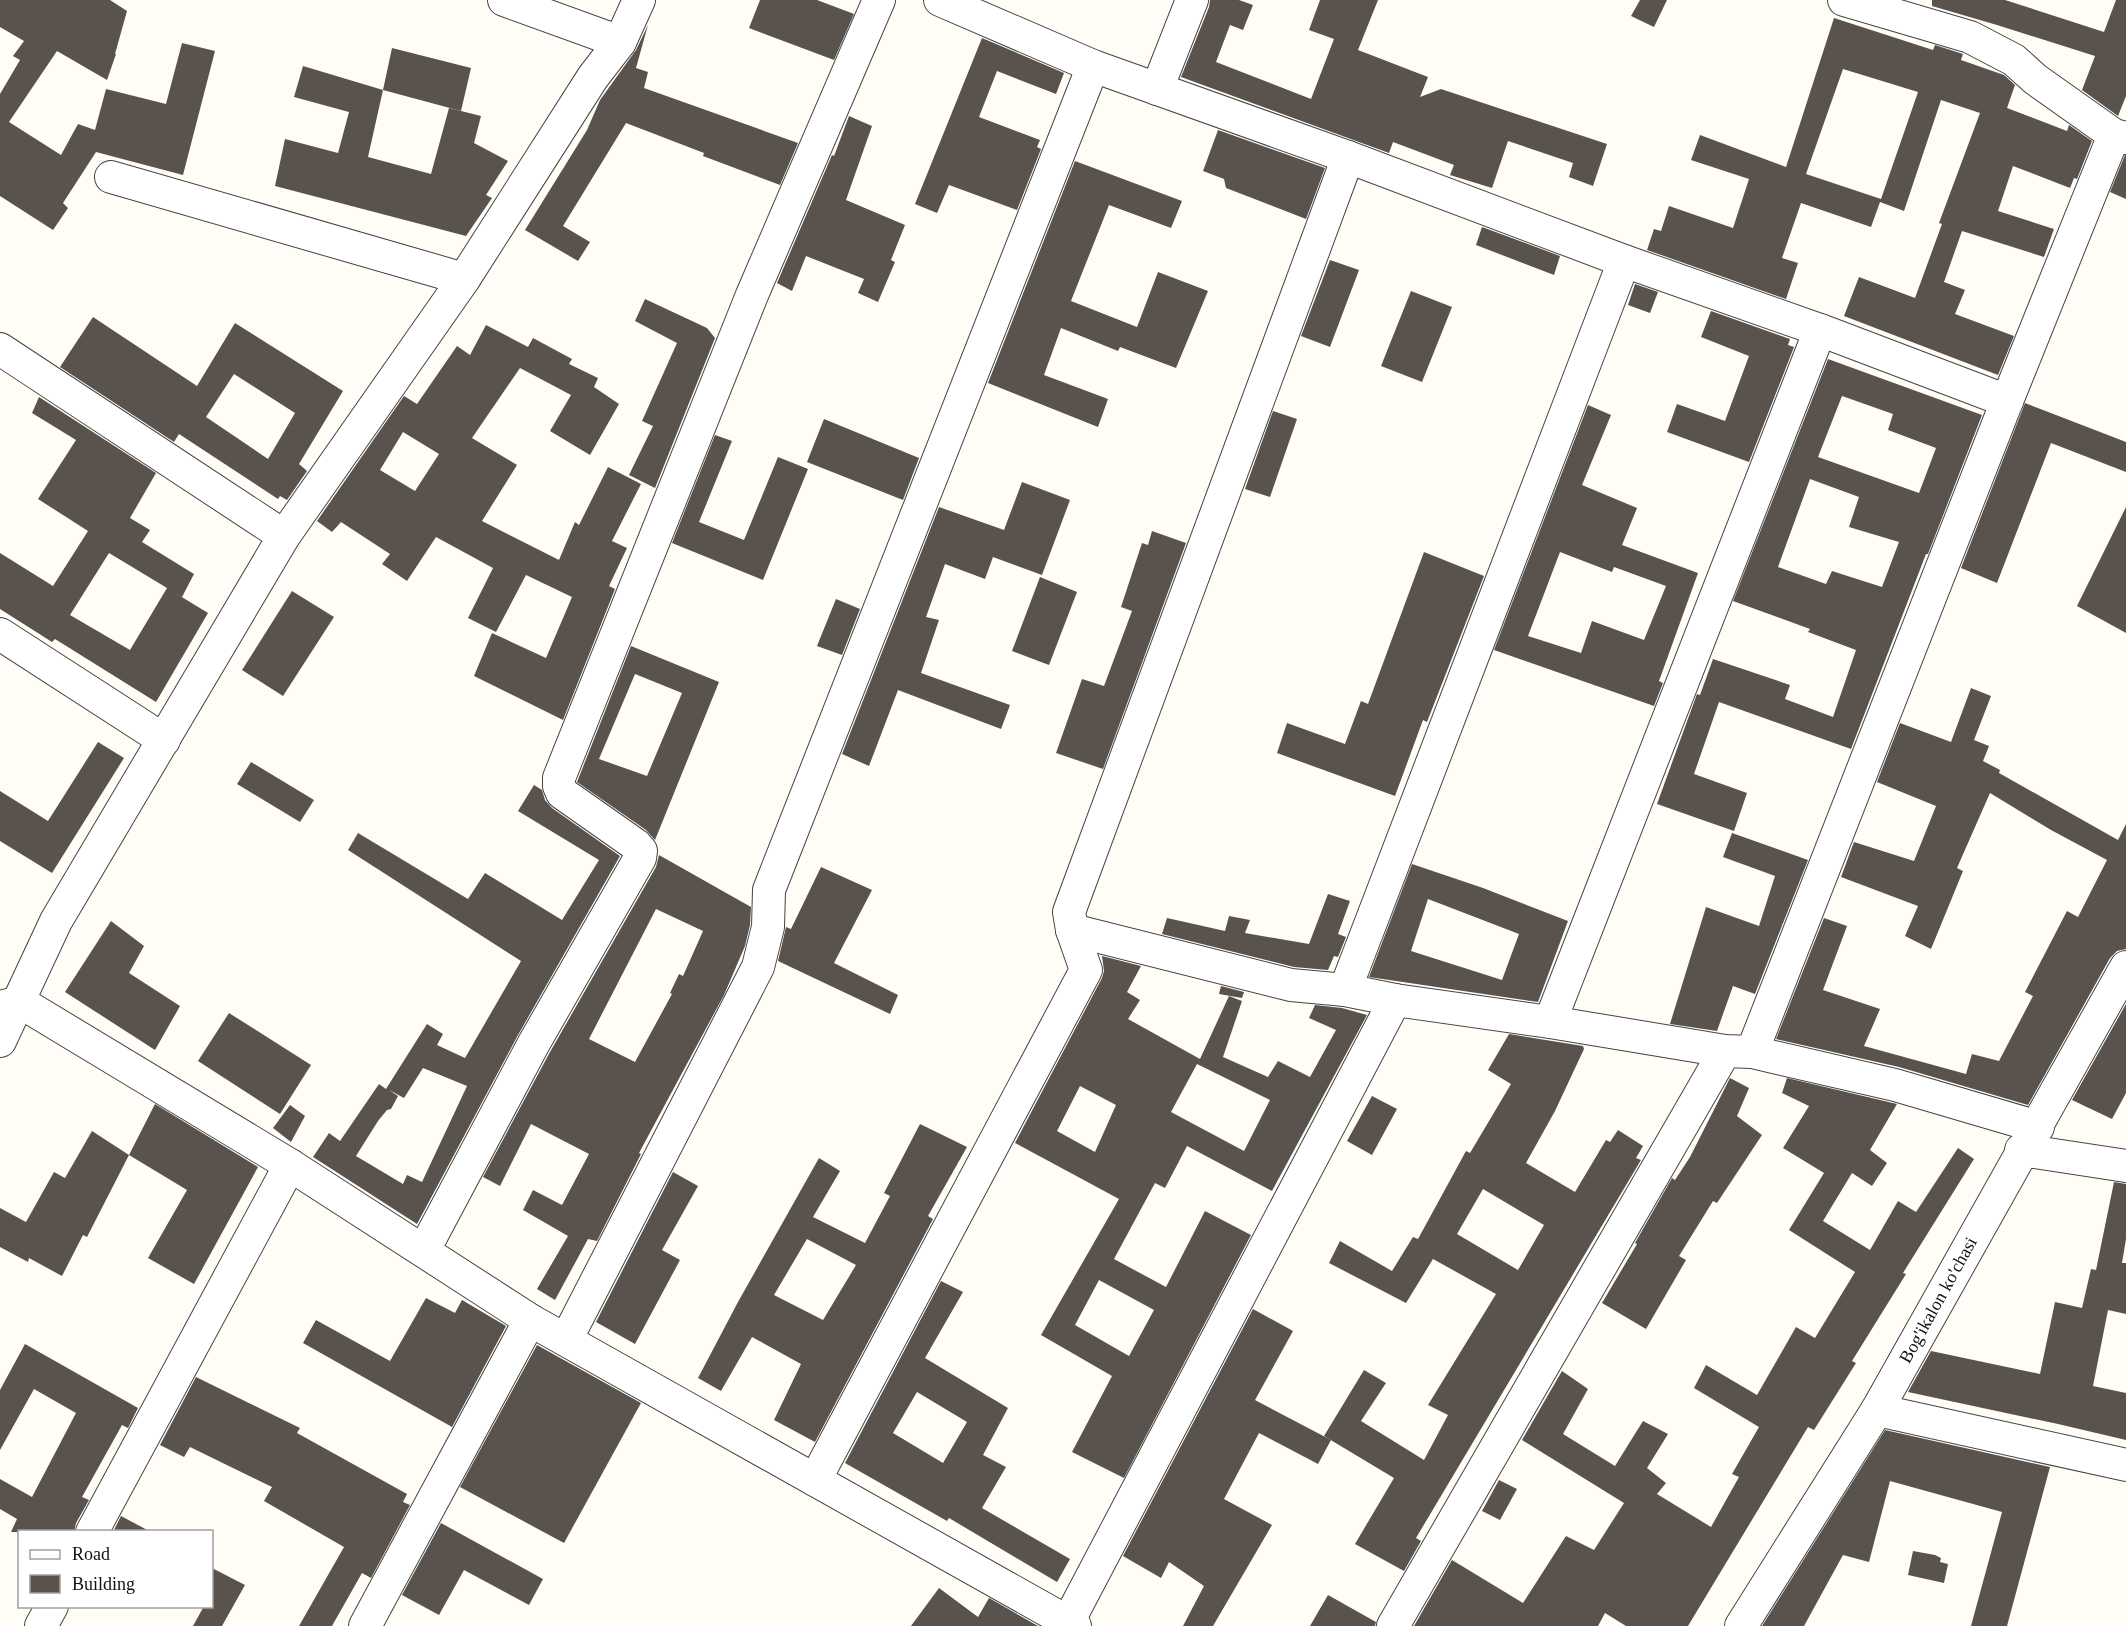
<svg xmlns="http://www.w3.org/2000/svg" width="2126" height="1626" font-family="'Times New Roman',serif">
	<rect width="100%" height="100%" fill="#fffdf5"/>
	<g fill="#5a524d" fill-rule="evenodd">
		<path d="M 0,0 L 110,0 L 127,11 L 115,54 L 116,54 L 107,80 L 57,51 L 9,122 L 61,155 L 78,124 L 95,130 L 106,89 L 166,104 L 182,43 L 215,51 L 183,175 L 96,152 L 63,203 L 68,208 L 53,230 L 0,196 L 0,94 L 20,60 L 13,56 L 24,41 L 0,27 Z"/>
		<path d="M 760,0 L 817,0 L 854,14 L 834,60 L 749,28 Z"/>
		<path d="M 1210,0 L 1239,0 L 1253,5 L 1243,30 L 1230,25 L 1216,62 L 1311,99 L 1334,39 L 1309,30 L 1320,0 L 1378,0 L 1358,50 L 1428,77 L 1420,97 L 1441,89 L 1607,144 L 1593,186 L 1569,177 L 1573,163 L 1508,141 L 1492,188 L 1450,175 L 1454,165 L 1393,142 L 1389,153 L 1181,77 L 1209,7 Z"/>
		<path d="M 1640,0 L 1667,0 L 1654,27 L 1631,16 Z"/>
		<path d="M 1932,0 L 2005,0 L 2104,32 L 2116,0 L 2126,0 L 2126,96 L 2118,116 L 2082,90 L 2095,56 L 1997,25 L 1932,6 Z"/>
		<path d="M 1834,18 L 1933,50 L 1935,45 L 1963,54 L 1961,60 L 2004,75 L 2015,85 L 2007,108 L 2067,131 L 2069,125 L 2092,141 L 2077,179 L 2074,178 L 2070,188 L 2013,166 L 1998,211 L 2054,229 L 2044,257 L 1962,231 L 1944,282 L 1965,290 L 1955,314 L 2014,336 L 1998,375 L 1844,316 L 1859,277 L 1915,298 L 1942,224 L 1939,223 L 1980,113 L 1941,100 L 1904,211 L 1880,202 L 1871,227 L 1801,203 L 1782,258 L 1798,263 L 1786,299 L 1647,250 L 1654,229 L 1661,231 L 1669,206 L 1733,228 L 1749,179 L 1691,160 L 1700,135 L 1786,167 ZM 1843,69 L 1918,92 L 1881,199 L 1806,174 Z"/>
		<path d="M 648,25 L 636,68 L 648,72 L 644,88 L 798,143 L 780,185 L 703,156 L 704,153 L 626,123 L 563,226 L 590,242 L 578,261 L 525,230 L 587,130 L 600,100 L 636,50 Z"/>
		<path d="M 982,38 L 1064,73 L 1056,94 L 997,71 L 979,117 L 1040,140 L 1037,147 L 1041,149 L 1017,210 L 949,185 L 937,213 L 915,204 Z"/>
		<path d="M 392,48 L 471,68 L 461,111 L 383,90 Z"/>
		<path d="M 303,66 L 383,90 L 368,157 L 431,174 L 449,108 L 481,116 L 474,143 L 508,161 L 486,195 L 492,198 L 466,236 L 275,186 L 285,139 L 338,153 L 349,112 L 294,97 Z"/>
		<path d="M 849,116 L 872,126 L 846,200 L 905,225 L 891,260 L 895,262 L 878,302 L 858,293 L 864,279 L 806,256 L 792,291 L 777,283 L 832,155 L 834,156 Z"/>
		<path d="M 1218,130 L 1325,168 L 1306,219 L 1226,188 L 1224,179 L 1203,171 Z"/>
		<path d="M 2125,155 L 2126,155 L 2126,199 L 2110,192 Z"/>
		<path d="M 1075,161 L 1182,201 L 1171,228 L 1109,205 L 1071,301 L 1137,327 L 1158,272 L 1208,291 L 1176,368 L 1120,347 L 1118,351 L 1061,328 L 1044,375 L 1108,399 L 1098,427 L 988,383 Z"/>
		<path d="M 1482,227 L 1560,256 L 1554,275 L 1476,245 Z"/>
		<path d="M 1330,260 L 1359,270 L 1330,347 L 1301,336 Z"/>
		<path d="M 1635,284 L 1658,292 L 1650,313 L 1628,305 Z"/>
		<path d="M 1411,291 L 1452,307 L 1422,382 L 1381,366 Z"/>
		<path d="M 645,299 L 707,328 L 715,338 L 655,488 L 629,475 L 653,426 L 642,421 L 677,343 L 635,321 Z"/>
		<path d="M 1711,311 L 1790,339 L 1788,345 L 1794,347 L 1749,462 L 1667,432 L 1677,404 L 1725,421 L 1749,356 L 1701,337 Z"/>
		<path d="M 93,317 L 197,386 L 235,323 L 343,391 L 299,464 L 307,471 L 287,500 L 280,496 L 278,499 L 179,434 L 174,442 L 60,367 ZM 234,374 L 295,413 L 268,459 L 206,417 Z"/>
		<path d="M 486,325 L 528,347 L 533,338 L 572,359 L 569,364 L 598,378 L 594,387 L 619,404 L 590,455 L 550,431 L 571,395 L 520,368 L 472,438 L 517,465 L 482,521 L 559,560 L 575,522 L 579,525 L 608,467 L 641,484 L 612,541 L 627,548 L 609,586 L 615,589 L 563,720 L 474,676 L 492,633 L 546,658 L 572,597 L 526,575 L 496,632 L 468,618 L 493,568 L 436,537 L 407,581 L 382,564 L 390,554 L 341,522 L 332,532 L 317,521 L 404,396 L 417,404 L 457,346 L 470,355 ZM 403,432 L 439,454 L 415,491 L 380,470 Z"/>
		<path d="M 1828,359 L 1982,415 L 1928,554 L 1926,554 L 1851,749 L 1719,702 L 1694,774 L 1747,793 L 1734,831 L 1657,804 L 1697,694 L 1700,695 L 1713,659 L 1790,685 L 1785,699 L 1833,717 L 1856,650 L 1808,632 L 1810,629 L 1733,601 ZM 1842,396 L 1893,414 L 1888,430 L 1936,448 L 1919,493 L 1818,457 ZM 1810,479 L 1859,497 L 1849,527 L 1899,542 L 1882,587 L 1832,571 L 1826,584 L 1778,567 Z"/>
		<path d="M 39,397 L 156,473 L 130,518 L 150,530 L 142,542 L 194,574 L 182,597 L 167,588 L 208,613 L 156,702 L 55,639 L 52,642 L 0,609 L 0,553 L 53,586 L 88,531 L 38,499 L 76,440 L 32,413 ZM 109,553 L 167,588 L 130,650 L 70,615 Z"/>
		<path d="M 2025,403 L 2126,442 L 2126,472 L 2051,443 L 1997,583 L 1961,568 Z"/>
		<path d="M 1588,405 L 1611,415 L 1582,485 L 1637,508 L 1622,545 L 1698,573 L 1659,681 L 1663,683 L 1654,706 L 1494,650 ZM 1560,552 L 1612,572 L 1614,567 L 1666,586 L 1644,640 L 1592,621 L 1581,653 L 1528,636 Z"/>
		<path d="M 1273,411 L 1297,419 L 1270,497 L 1245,489 Z"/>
		<path d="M 824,419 L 919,458 L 903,500 L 807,462 Z"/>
		<path d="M 715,435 L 732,441 L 699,522 L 744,540 L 778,457 L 808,469 L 763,580 L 672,543 Z"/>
		<path d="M 1022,482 L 1070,500 L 1042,575 L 993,557 L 985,579 L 945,564 L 926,617 L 939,620 L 921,673 L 1010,705 L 1001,729 L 898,690 L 869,766 L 842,754 L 939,507 L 1004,530 Z"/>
		<path d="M 2126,507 L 2126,633 L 2077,606 Z"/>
		<path d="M 1152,531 L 1186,543 L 1103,769 L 1056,753 L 1082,679 L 1104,686 L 1132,611 L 1121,607 L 1142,543 L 1148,545 Z"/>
		<path d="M 1424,552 L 1484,576 L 1427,722 L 1423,720 L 1395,796 L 1277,753 L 1287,723 L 1345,744 L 1361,701 L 1368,704 Z"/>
		<path d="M 1040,577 L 1077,592 L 1049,665 L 1012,651 Z"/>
		<path d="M 292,591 L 334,617 L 283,696 L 242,670 Z"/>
		<path d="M 836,599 L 860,609 L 842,655 L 817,646 Z"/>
		<path d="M 631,646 L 719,682 L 655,840 L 646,830 L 577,782 ZM 635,674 L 682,693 L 647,776 L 599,759 Z"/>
		<path d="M 1971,688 L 1991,696 L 1974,740 L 1989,746 L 1983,761 L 2000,770 L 1999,773 L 2118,840 L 2126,824 L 2126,949 L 2117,951 L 2110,958 L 2028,1105 L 1899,1067 L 1776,1039 L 1824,918 L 1847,926 L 1823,990 L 1880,1009 L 1864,1046 L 1966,1074 L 1972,1054 L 1999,1061 L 2033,996 L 2025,992 L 2067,911 L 2078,917 L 2107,860 L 2051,830 L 1990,793 L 1957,868 L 1963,871 L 1931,949 L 1905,936 L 1918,906 L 1841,877 L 1854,842 L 1914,861 L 1936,806 L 1877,782 L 1900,723 L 1951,742 Z"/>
		<path d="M 98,742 L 124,758 L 52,873 L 0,841 L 0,791 L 48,821 Z"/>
		<path d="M 251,762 L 314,800 L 300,822 L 237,784 Z"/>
		<path d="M 534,785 L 542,790 L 545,800 L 552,808 L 620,856 L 518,1035 L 417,1224 L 313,1157 L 329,1133 L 340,1141 L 379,1084 L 386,1089 L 427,1024 L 443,1034 L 437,1045 L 465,1058 L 521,961 L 348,850 L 358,833 L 468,899 L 485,873 L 562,920 L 599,860 L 518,811 ZM 423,1068 L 467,1086 L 422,1182 L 407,1175 L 403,1184 L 356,1156 L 378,1121 L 387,1110 L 391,1109 L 398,1096 L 389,1090 L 404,1098 Z"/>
		<path d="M 1732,833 L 1808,860 L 1755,994 L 1733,986 L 1717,1031 L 1670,1024 L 1706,907 L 1759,926 L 1775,876 L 1723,857 Z"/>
		<path d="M 659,855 L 751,907 L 750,925 L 745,946 L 724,995 L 639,1153 L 641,1154 L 597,1241 L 588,1239 L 555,1300 L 537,1289 L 568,1236 L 523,1210 L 533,1190 L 562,1205 L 589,1154 L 531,1124 L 500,1186 L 483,1177 L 550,1052 L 656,867 ZM 656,909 L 703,931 L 683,976 L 679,974 L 670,993 L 672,994 L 635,1062 L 589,1039 Z"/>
		<path d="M 1412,864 L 1483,888 L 1568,921 L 1538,1002 L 1369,977 ZM 1428,899 L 1519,934 L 1502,980 L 1411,951 Z"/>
		<path d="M 821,867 L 872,890 L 834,963 L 898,995 L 890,1014 L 778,961 L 786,927 L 791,929 Z"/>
		<path d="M 1328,894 L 1350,901 L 1338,934 L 1346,937 L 1338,957 L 1334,956 L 1328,970 L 1294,967 L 1162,934 L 1167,918 L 1225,931 L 1229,916 L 1250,920 L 1245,933 L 1309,944 Z"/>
		<path d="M 111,921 L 144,946 L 129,973 L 180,1006 L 155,1050 L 65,992 Z"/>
		<path d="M 1102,956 L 1141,966 L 1127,992 L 1140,1000 L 1128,1019 L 1200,1059 L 1229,996 L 1242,1001 L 1223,1057 L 1268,1077 L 1278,1061 L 1310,1077 L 1336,1030 L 1309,1018 L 1315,1005 L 1342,1008 L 1367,1015 L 1272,1191 L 1187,1146 L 1165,1188 L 1155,1183 L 1114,1259 L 1166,1287 L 1205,1211 L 1251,1235 L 1124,1478 L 1072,1452 L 1112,1376 L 1041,1335 L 1119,1199 L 1015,1143 L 1102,978 L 1104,971 ZM 1197,1064 L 1270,1100 L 1244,1151 L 1171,1112 ZM 1080,1086 L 1116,1105 L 1095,1152 L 1057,1131 ZM 1099,1280 L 1154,1310 L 1129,1356 L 1075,1325 Z"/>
		<path d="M 1221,986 L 1244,992 L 1242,998 L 1219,994 Z"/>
		<path d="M 2126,1004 L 2126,1093 L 2112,1119 L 2072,1100 Z"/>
		<path d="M 229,1013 L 311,1065 L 280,1114 L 198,1061 Z"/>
		<path d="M 1509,1034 L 1583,1046 L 1584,1049 L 1555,1111 L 1526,1163 L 1575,1192 L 1606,1140 L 1610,1142 L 1618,1130 L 1643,1146 L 1636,1158 L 1641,1160 L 1416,1538 L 1421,1541 L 1404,1571 L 1355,1544 L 1394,1478 L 1324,1436 L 1364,1370 L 1386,1383 L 1361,1421 L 1424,1460 L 1448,1415 L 1428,1405 L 1496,1294 L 1433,1259 L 1406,1303 L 1329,1263 L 1340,1241 L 1392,1271 L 1413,1237 L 1418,1239 L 1466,1151 L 1470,1153 L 1511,1084 L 1488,1070 ZM 1483,1189 L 1544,1225 L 1518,1270 L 1457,1234 Z"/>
		<path d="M 1730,1078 L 1749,1088 L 1737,1116 L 1762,1135 L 1717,1203 L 1713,1201 L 1679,1256 L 1686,1260 L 1646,1329 L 1602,1303 L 1637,1244 L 1635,1243 L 1672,1178 L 1675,1180 L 1690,1157 Z"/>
		<path d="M 1787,1078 L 1897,1104 L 1870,1150 L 1887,1163 L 1872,1186 L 1852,1173 L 1823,1221 L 1870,1250 L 1898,1201 L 1916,1212 L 1958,1148 L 1974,1159 L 1903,1273 L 1906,1274 L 1852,1361 L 1856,1363 L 1814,1430 L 1808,1427 L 1688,1626 L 1626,1626 L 1605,1613 L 1598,1626 L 1414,1626 L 1452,1560 L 1523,1603 L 1566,1536 L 1594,1550 L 1624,1503 L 1522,1440 L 1562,1371 L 1588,1389 L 1563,1434 L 1615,1466 L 1643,1421 L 1668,1434 L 1647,1468 L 1666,1483 L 1657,1494 L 1711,1527 L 1739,1477 L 1732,1474 L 1759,1427 L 1694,1388 L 1706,1365 L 1757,1395 L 1796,1327 L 1815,1338 L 1855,1272 L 1789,1230 L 1824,1173 L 1783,1148 L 1809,1106 L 1782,1093 Z"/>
		<path d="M 1372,1096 L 1397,1109 L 1372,1155 L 1347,1141 Z"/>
		<path d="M 155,1104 L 258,1167 L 194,1284 L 148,1258 L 187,1190 L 129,1155 Z"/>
		<path d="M 290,1105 L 305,1116 L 291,1142 L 273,1128 Z"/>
		<path d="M 920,1124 L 967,1147 L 928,1216 L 933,1219 L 815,1442 L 774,1420 L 801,1364 L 752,1337 L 721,1391 L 698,1378 L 738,1302 L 819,1158 L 840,1171 L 813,1217 L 865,1243 L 890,1196 L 884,1193 ZM 807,1239 L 856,1265 L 823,1320 L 774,1295 Z"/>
		<path d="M 92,1131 L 129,1155 L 87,1237 L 83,1235 L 62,1276 L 29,1258 L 28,1262 L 0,1247 L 0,1208 L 26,1222 L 54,1172 L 65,1178 Z"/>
		<path d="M 673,1172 L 698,1186 L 662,1250 L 680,1260 L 635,1344 L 596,1322 Z"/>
		<path d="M 2114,1182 L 2126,1184 L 2126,1239 L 2122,1263 L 2126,1263 L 2126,1314 L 2108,1310 L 2093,1386 L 2126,1393 L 2126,1440 L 2058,1424 L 1908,1392 L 1931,1351 L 2040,1374 L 2055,1302 L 2082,1308 L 2091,1269 L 2096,1270 Z"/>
		<path d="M 941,1281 L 963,1292 L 925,1358 L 1008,1408 L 983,1455 L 1006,1467 L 982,1508 L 1070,1559 L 1057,1582 L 949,1518 L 947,1521 L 845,1463 ZM 917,1392 L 967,1422 L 943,1463 L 893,1433 Z"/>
		<path d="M 426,1298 L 455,1313 L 462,1300 L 506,1326 L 452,1427 L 303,1343 L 316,1320 L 390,1361 Z"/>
		<path d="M 1253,1309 L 1293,1331 L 1255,1400 L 1331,1440 L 1318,1464 L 1259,1433 L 1224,1499 L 1272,1525 L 1213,1626 L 1183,1626 L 1204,1586 L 1169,1562 L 1161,1578 L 1123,1556 Z"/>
		<path d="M 25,1344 L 138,1408 L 128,1428 L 122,1425 L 82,1497 L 89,1500 L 76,1523 L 74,1532 L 11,1532 L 17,1519 L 0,1509 L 0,1479 L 32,1497 L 76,1413 L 34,1389 L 0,1450 L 0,1390 Z"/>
		<path d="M 537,1345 L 641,1403 L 564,1543 L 460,1487 Z"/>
		<path d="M 196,1377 L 300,1428 L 297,1433 L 407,1494 L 403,1502 L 410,1505 L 371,1578 L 362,1573 L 332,1626 L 299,1626 L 344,1547 L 264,1501 L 272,1487 L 190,1447 L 184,1457 L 160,1445 Z"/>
		<path d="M 1885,1430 L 2050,1467 L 2007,1626 L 1971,1626 L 2002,1512 L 1890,1481 L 1869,1562 L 1843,1555 L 1804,1626 L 1762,1626 Z"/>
		<path d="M 1499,1480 L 1517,1489 L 1500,1520 L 1482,1511 Z"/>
		<path d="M 121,1516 L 151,1532 L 113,1532 Z"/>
		<path d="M 441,1523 L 543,1579 L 529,1605 L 464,1570 L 439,1615 L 402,1595 Z"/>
		<path d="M 1913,1551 L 1935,1555 L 1941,1558 L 1940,1562 L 1948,1564 L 1944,1583 L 1908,1575 Z"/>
		<path d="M 212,1568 L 245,1585 L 222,1626 L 193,1626 L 204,1606 L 212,1606 Z"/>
		<path d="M 939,1588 L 978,1617 L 989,1598 L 1038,1626 L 911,1626 Z"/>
		<path d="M 1328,1595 L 1376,1622 L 1375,1626 L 1310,1626 Z"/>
	</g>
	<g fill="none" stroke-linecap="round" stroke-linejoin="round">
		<g stroke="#444" stroke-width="34">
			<g id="street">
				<path d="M 504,0 L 620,42"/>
				<path d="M 940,0 L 1093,66 L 1348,157 L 1624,261 L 1820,330 L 2007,401"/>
				<path d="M 1844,0 L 1970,37 L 2014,60 L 2035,79 L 2114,135 L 2126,138"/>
				<path d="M 1157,89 L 1192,0"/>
				<path d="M 111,177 L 464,279"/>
				<path d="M 0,349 L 284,536"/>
				<path d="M 0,634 L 164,740"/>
				<path d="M 1072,930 L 1291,985 L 1345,990 L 1395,1000 L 1550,1022 L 1725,1051 L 1752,1052 L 1895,1085 L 2038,1127"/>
				<path d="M 1345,990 L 1624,261"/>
				<path d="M 0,1007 L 20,1002 L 290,1165 L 530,1320 L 1075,1626"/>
				<path d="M 1550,1022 L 1820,330"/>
				<path d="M 0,1041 L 56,921 L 284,536 L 464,279 L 593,77 L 620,42 L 639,0"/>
				<path d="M 1752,1052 L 2007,401 L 2114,135"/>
				<path d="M 2021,1150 L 2126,1166"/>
				<path d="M 424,1250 L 534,1043 L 640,858 L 641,851 L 636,845 L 562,793 L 559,786 L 559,778 L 752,295 L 879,0"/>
				<path d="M 566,1340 L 758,967 L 768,927 L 769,890 L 1093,66"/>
				<path d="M 1877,1410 L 2126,1465"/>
				<path d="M 815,1480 L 1086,970 L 1072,930 L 1069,912 L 1348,157"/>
				<path d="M 92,1532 L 290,1165"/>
				<path d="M 1068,1622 L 1395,1000"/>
				<path d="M 41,1626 L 52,1606"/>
				<path d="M 365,1626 L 530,1320"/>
				<path d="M 1393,1626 L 1725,1051"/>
				<path d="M 1741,1626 L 1877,1410 L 2126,967"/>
			</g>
		</g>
		<use href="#street" stroke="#fff" stroke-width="32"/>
	</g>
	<g text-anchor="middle" stroke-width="6" stroke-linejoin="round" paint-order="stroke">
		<g font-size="18" fill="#111" stroke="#fff">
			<text transform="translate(1938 1300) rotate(-61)" y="6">Bog'ikalon ko'chasi</text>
		</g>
	</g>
	<rect x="18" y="1530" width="195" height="78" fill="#ffffff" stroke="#a0a0a0" stroke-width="1.5"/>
	<rect x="30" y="1550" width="30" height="9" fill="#ffffff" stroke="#a0a0a0" stroke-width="1.5"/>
	<text x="72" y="1560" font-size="18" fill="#111111">Road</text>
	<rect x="30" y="1575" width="30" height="18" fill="#5a524d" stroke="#a0a0a0" stroke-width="1.5"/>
	<text x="72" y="1590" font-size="18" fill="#111111">Building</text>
</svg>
